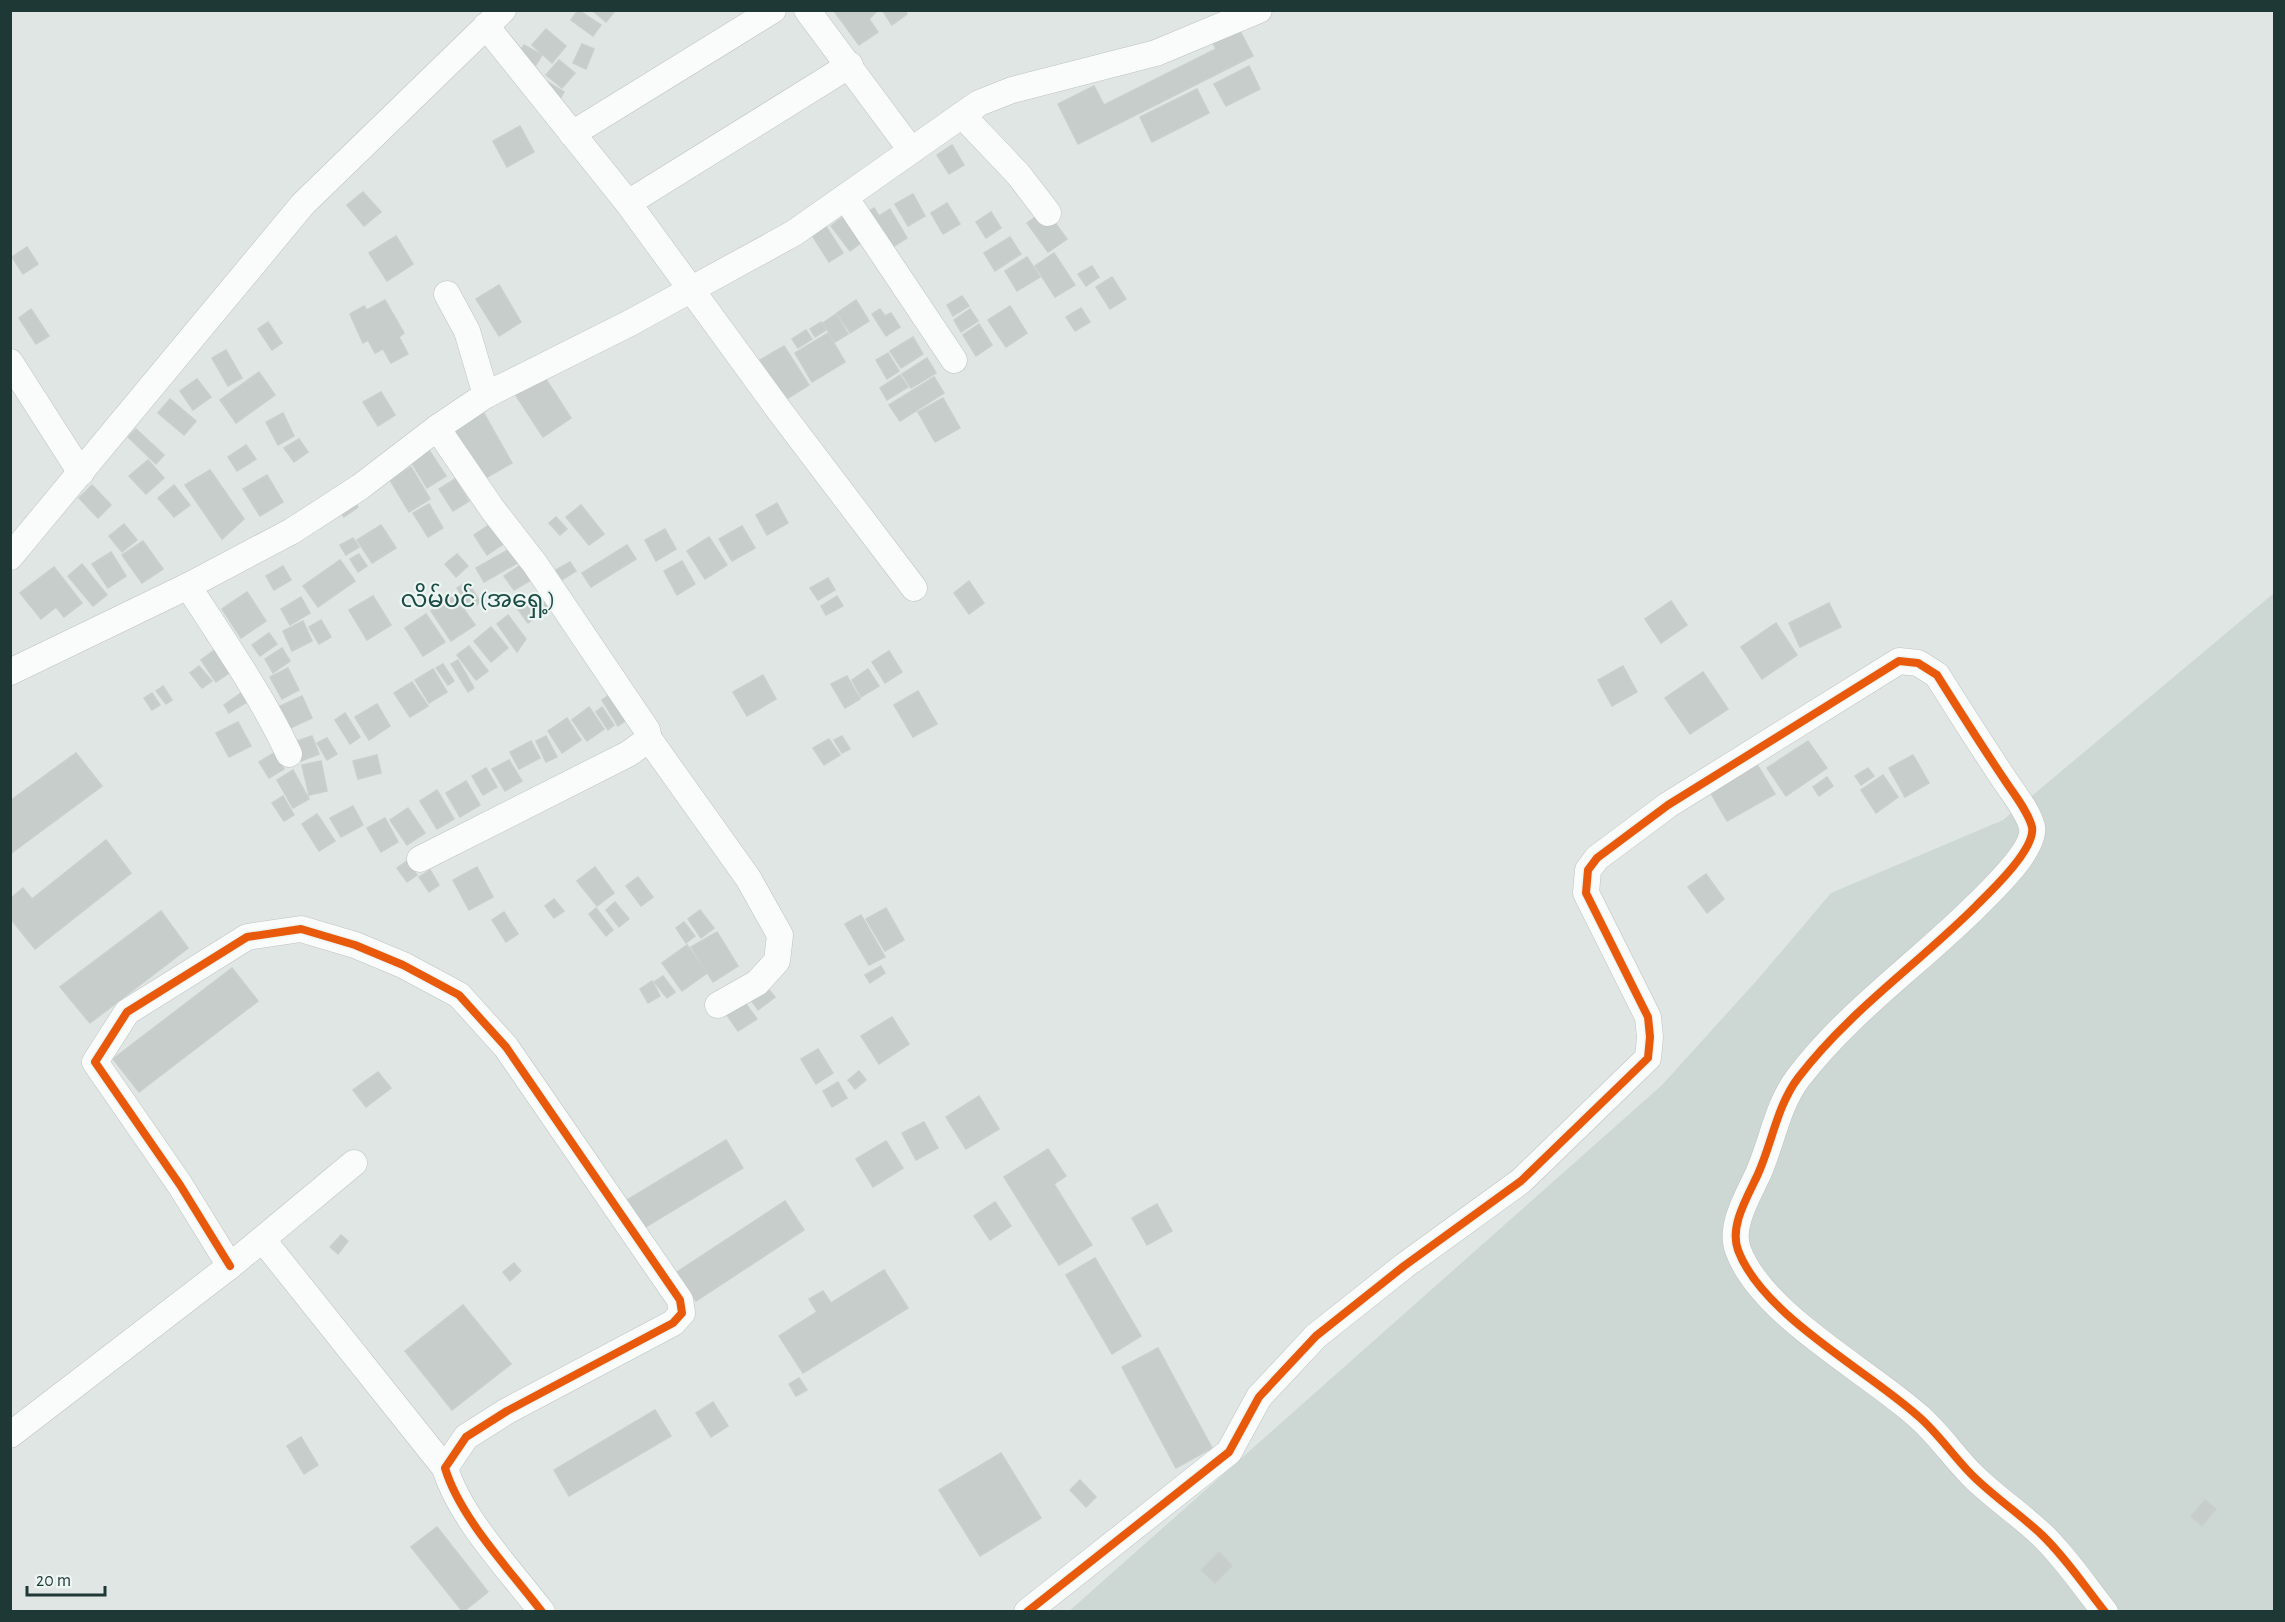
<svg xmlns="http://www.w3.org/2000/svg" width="2285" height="1622" font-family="'Alegreya Sans','Noto Sans Myanmar',sans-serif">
	<rect width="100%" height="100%" fill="#e0e6e4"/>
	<path fill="#cdd8d4" d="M 2274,593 L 2274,1611 L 1068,1612 L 1662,1085 L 1758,979 L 1831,893 L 2003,820 Z"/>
	<g fill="#c7cdcb" stroke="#c9cfcd" stroke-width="1.5">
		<path d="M 578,10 L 601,25 L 593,36 L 571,20 Z"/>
		<path d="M 592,10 L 612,10 L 614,12 L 606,22 Z"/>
		<path d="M 878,10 L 869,19 L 878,32 L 859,45 L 834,11 Z"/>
		<path d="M 882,10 L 905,10 L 907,14 L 892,25 Z"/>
		<path d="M 1237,25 L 1253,56 L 1078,144 L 1058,104 L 1094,86 L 1104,105 L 1216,49 L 1210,38 Z"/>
		<path d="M 546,29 L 566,46 L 552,63 L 532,45 Z"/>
		<path d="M 582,44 L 594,49 L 586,69 L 573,63 Z"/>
		<path d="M 524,45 L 542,55 L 536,65 L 518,54 Z"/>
		<path d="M 559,60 L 575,73 L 562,88 L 546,75 Z"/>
		<path d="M 1249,66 L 1260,89 L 1226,106 L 1214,84 Z"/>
		<path d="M 543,79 L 564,92 L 558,102 Z"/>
		<path d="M 1197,89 L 1209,113 L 1152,142 L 1140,117 Z"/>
		<path d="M 520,126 L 534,152 L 507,167 L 493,141 Z"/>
		<path d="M 952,145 L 964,165 L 949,174 L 937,155 Z"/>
		<path d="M 363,192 L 381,212 L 364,226 L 347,205 Z"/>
		<path d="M 913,194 L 925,216 L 908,226 L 895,204 Z"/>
		<path d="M 947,203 L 960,224 L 943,234 L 931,213 Z"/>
		<path d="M 874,208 L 879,216 L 890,209 L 907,238 L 888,250 L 866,213 Z"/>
		<path d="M 991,212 L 1001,228 L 986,238 L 976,222 Z"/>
		<path d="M 1040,214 L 1053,220 L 1067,239 L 1048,252 L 1027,223 Z"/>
		<path d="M 844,216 L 863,241 L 850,251 L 831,226 Z"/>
		<path d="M 822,220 L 843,253 L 829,262 L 808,229 Z"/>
		<path d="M 396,236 L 413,264 L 387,281 L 369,253 Z"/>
		<path d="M 1010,237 L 1021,254 L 995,271 L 984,253 Z"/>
		<path d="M 27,247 L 38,264 L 23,274 L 12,257 Z"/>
		<path d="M 1054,253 L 1075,285 L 1055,297 L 1035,266 Z"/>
		<path d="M 1027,257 L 1040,277 L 1017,291 L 1005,271 Z"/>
		<path d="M 1092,266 L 1099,277 L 1086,286 L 1078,274 Z"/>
		<path d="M 1112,277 L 1126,299 L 1110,309 L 1096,287 Z"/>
		<path d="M 499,285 L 521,322 L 499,336 L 476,299 Z"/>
		<path d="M 962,296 L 969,306 L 953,316 L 947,305 Z"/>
		<path d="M 385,300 L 404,333 L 399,337 L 408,354 L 391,363 L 383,349 L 375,353 L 368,340 L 363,343 L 350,314 L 364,306 L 367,310 Z"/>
		<path d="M 856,300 L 869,321 L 850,333 L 837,313 Z"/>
		<path d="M 1010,306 L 1027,333 L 1006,347 L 988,320 Z"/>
		<path d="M 1081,308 L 1090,322 L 1075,331 L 1066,317 Z"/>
		<path d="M 31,309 L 49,336 L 36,344 L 19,318 Z"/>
		<path d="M 880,309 L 885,316 L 891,313 L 900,327 L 886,336 L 872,314 Z"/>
		<path d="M 970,309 L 978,321 L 961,332 L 954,320 Z"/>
		<path d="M 836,314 L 848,334 L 835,342 L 823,323 Z"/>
		<path d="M 268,322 L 282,343 L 272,350 L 258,329 Z"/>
		<path d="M 821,322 L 826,330 L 815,337 L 810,329 Z"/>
		<path d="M 979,324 L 992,345 L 976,356 L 963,335 Z"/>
		<path d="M 806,330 L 812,339 L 798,348 L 792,339 Z"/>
		<path d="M 828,333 L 845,362 L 812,382 L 795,353 Z"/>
		<path d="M 913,337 L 923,354 L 901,368 L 890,351 Z"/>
		<path d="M 784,346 L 809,385 L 785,400 L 760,360 Z"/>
		<path d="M 226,350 L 242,378 L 228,386 L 212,358 Z"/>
		<path d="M 888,353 L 899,371 L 887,379 L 876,360 Z"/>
		<path d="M 927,358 L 936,373 L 911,388 L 902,374 Z"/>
		<path d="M 540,370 L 571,418 L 543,437 L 511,388 Z"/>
		<path d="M 259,372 L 275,395 L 236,423 L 220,400 Z"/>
		<path d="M 900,375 L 908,387 L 887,400 L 880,388 Z"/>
		<path d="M 934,377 L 944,393 L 900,421 L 889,405 Z"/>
		<path d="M 197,379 L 211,397 L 193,410 L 180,391 Z"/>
		<path d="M 381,392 L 395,415 L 378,426 L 363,402 Z"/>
		<path d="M 943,398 L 960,428 L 935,442 L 918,412 Z"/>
		<path d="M 170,399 L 196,421 L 184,435 L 158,413 Z"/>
		<path d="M 481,408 L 512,463 L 482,480 L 451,426 Z"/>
		<path d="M 283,413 L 294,436 L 278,445 L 266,422 Z"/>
		<path d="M 136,429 L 164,455 L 156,464 L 128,437 Z"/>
		<path d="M 299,439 L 308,452 L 294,462 L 284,448 Z"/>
		<path d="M 425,444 L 446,476 L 427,488 L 407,455 Z"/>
		<path d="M 246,445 L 256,459 L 237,471 L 228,457 Z"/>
		<path d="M 148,460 L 164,478 L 146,494 L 129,476 Z"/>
		<path d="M 411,467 L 430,499 L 409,512 L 390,480 Z"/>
		<path d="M 210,470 L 244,519 L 222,539 L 185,485 Z"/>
		<path d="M 267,475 L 283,502 L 260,516 L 243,489 Z"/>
		<path d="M 455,479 L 469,501 L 453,511 L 439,489 Z"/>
		<path d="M 92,485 L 111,505 L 98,518 L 79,498 Z"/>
		<path d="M 174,485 L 190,505 L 174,517 L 158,498 Z"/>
		<path d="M 352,498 L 358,507 L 344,517 L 338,508 Z"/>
		<path d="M 777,503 L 788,523 L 767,535 L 756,515 Z"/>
		<path d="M 429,504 L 443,528 L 428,537 L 413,513 Z"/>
		<path d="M 581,505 L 604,534 L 589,545 L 566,517 Z"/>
		<path d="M 556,517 L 567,529 L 560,535 L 549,523 Z"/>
		<path d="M 124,524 L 137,540 L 122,552 L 109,536 Z"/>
		<path d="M 381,525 L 396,548 L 372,563 L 357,540 Z"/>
		<path d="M 489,525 L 503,544 L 487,555 L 474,535 Z"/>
		<path d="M 742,526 L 755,548 L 732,561 L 719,539 Z"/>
		<path d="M 665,529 L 676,549 L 656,561 L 645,540 Z"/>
		<path d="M 709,537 L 727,565 L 705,579 L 687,551 Z"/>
		<path d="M 353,538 L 359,547 L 346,555 L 340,545 Z"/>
		<path d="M 143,541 L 163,569 L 142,583 L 122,555 Z"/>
		<path d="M 627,545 L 636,559 L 591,587 L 582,573 Z"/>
		<path d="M 508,550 L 521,561 L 484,582 L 476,568 Z"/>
		<path d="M 111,552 L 126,576 L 108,588 L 92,564 Z"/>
		<path d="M 359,554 L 367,566 L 358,572 L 350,559 Z"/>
		<path d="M 457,554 L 468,566 L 456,577 L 445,564 Z"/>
		<path d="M 340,560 L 355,581 L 318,607 L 303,586 Z"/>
		<path d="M 682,561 L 695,584 L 677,595 L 664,571 Z"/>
		<path d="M 570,562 L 576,571 L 560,581 L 554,571 Z"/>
		<path d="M 82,564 L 107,595 L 93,606 L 68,576 Z"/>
		<path d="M 521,565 L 531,580 L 514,590 L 504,576 Z"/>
		<path d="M 283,566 L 291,580 L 274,590 L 266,576 Z"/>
		<path d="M 54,567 L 82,603 L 64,617 L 56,607 L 41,619 L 20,593 Z"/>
		<path d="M 828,578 L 835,590 L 818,600 L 810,588 Z"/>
		<path d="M 969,581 L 984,603 L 969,614 L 954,593 Z"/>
		<path d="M 467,582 L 481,602 L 471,608 L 457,588 Z"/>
		<path d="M 247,592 L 266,621 L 241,638 L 222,609 Z"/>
		<path d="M 537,593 L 548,608 L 528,623 L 517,608 Z"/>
		<path d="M 454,595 L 475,625 L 451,641 L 431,611 Z"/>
		<path d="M 373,596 L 391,625 L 367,640 L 349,610 Z"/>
		<path d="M 837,596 L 843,606 L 826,615 L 821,606 Z"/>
		<path d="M 301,597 L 310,613 L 290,625 L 281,609 Z"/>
		<path d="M 1671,601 L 1687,625 L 1661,643 L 1645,619 Z"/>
		<path d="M 1829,603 L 1841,627 L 1800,647 L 1789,623 Z"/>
		<path d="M 426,614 L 445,642 L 423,656 L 405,628 Z"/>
		<path d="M 508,615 L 526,639 L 517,652 L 497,624 Z"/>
		<path d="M 321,620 L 331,637 L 319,644 L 309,627 Z"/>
		<path d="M 303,621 L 312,641 L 292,651 L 283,631 Z"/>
		<path d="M 1776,623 L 1797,655 L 1762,679 L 1741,647 Z"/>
		<path d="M 491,627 L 508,648 L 491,662 L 474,641 Z"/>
		<path d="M 269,633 L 277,644 L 260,656 L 252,645 Z"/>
		<path d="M 220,646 L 236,668 L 216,682 L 201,660 Z"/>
		<path d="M 469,646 L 488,671 L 476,680 L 457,655 Z"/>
		<path d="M 282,648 L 290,661 L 273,673 L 265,659 Z"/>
		<path d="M 889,651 L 902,672 L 885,683 L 872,662 Z"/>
		<path d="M 458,660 L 474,688 L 468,692 L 451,664 Z"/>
		<path d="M 443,664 L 454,681 L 448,685 L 436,668 Z"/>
		<path d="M 199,666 L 212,681 L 202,688 L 190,673 Z"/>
		<path d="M 1623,666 L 1637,692 L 1612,706 L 1598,680 Z"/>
		<path d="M 288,668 L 299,690 L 282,699 L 270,677 Z"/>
		<path d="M 433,669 L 447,692 L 429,703 L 415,680 Z"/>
		<path d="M 868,669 L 879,686 L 861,697 L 852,680 Z"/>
		<path d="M 1703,672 L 1728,709 L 1690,734 L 1665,698 Z"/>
		<path d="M 763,675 L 776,699 L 747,716 L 733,692 Z"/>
		<path d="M 847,676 L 860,699 L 845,708 L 831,684 Z"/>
		<path d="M 412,682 L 428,706 L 410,717 L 394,693 Z"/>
		<path d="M 163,686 L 172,700 L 166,704 L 156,691 Z"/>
		<path d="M 918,691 L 937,724 L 913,737 L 894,705 Z"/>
		<path d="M 152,693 L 160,705 L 152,710 L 144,698 Z"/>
		<path d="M 241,693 L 247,702 L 229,713 L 224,705 Z"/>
		<path d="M 612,693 L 628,719 L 618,726 L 602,700 Z"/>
		<path d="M 302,696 L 312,718 L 286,730 L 276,708 Z"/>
		<path d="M 377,704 L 390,726 L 369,740 L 355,717 Z"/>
		<path d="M 589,707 L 604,729 L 587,741 L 572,720 Z"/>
		<path d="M 602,707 L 614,725 L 608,730 L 596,712 Z"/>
		<path d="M 345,713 L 360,737 L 350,744 L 335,720 Z"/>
		<path d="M 567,718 L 581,740 L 562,753 L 548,731 Z"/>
		<path d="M 238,722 L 251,746 L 229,757 L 216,733 Z"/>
		<path d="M 312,736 L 319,754 L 301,761 L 294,742 Z"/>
		<path d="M 546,736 L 557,757 L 546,762 L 536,741 Z"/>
		<path d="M 842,736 L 850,749 L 842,753 L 834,740 Z"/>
		<path d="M 327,738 L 337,754 L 327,760 L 317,743 Z"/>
		<path d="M 829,739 L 840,755 L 824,765 L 813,748 Z"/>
		<path d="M 531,741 L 540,758 L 519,769 L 510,752 Z"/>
		<path d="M 1808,741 L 1827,768 L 1786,796 L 1767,768 Z"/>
		<path d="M 76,753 L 102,786 L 10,854 L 10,801 Z"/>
		<path d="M 274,753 L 284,769 L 269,778 L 259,762 Z"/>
		<path d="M 377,755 L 381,773 L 358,779 L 353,761 Z"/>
		<path d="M 1913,755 L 1929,783 L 1905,797 L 1889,768 Z"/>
		<path d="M 509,760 L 522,781 L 505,791 L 492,769 Z"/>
		<path d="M 321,761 L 327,791 L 309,795 L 302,765 Z"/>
		<path d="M 1756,763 L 1775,794 L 1727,821 L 1709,790 Z"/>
		<path d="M 486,768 L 497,787 L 483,795 L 472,776 Z"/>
		<path d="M 1868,768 L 1874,776 L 1861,785 L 1855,776 Z"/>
		<path d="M 293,770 L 309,799 L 293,808 L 277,780 Z"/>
		<path d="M 1883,775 L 1898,797 L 1876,813 L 1861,790 Z"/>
		<path d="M 1827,777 L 1833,786 L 1819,796 L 1813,787 Z"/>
		<path d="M 466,781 L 480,805 L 460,817 L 446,793 Z"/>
		<path d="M 437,790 L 454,819 L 437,829 L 420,801 Z"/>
		<path d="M 283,796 L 294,815 L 284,821 L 272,803 Z"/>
		<path d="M 353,806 L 363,825 L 341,837 L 330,818 Z"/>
		<path d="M 408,808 L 425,833 L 407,845 L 390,820 Z"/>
		<path d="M 317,814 L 335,841 L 319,851 L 302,824 Z"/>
		<path d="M 385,818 L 398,842 L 381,852 L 367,828 Z"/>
		<path d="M 106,840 L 131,873 L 35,949 L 10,918 L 10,899 L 23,888 L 32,899 Z"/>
		<path d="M 407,861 L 417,875 L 407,882 L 397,868 Z"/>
		<path d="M 477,867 L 493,897 L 469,910 L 453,880 Z"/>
		<path d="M 595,867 L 614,893 L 597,906 L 577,881 Z"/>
		<path d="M 430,870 L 439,885 L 429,892 L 419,877 Z"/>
		<path d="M 1706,874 L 1724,899 L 1707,913 L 1688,887 Z"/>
		<path d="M 638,877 L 653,897 L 641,906 L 626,886 Z"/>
		<path d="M 554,899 L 564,911 L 554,918 L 545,906 Z"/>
		<path d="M 615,902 L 629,919 L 619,927 L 606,910 Z"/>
		<path d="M 596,908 L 613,930 L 606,936 L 589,914 Z"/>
		<path d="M 886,908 L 904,940 L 885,951 L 866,919 Z"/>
		<path d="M 700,910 L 714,928 L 701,938 L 688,919 Z"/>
		<path d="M 161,911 L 188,948 L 90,1023 L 60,987 Z"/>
		<path d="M 504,912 L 518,934 L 506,942 L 492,920 Z"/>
		<path d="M 861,915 L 885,957 L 869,965 L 845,924 Z"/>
		<path d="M 684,922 L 695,936 L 686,943 L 676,928 Z"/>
		<path d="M 717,932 L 738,966 L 713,982 L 691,947 Z"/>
		<path d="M 687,945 L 707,973 L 682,991 L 662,963 Z"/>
		<path d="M 881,966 L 885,973 L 870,983 L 865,975 Z"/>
		<path d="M 232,968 L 258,1001 L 139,1092 L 113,1059 Z"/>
		<path d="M 663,976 L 675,992 L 667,998 L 654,982 Z"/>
		<path d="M 652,981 L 660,996 L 648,1003 L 640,989 Z"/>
		<path d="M 762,981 L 775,997 L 758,1010 L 746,993 Z"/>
		<path d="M 740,996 L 757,1019 L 738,1031 L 722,1008 Z"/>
		<path d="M 892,1017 L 909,1044 L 879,1064 L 861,1036 Z"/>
		<path d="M 818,1049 L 833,1073 L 816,1084 L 801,1059 Z"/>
		<path d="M 859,1071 L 866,1080 L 855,1089 L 848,1080 Z"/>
		<path d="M 378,1072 L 391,1088 L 366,1107 L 353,1090 Z"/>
		<path d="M 838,1082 L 847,1098 L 832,1107 L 823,1091 Z"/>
		<path d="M 979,1096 L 999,1129 L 966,1149 L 946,1117 Z"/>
		<path d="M 924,1122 L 938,1148 L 916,1160 L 902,1133 Z"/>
		<path d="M 726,1140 L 743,1168 L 644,1228 L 627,1200 Z"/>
		<path d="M 886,1141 L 903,1168 L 873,1187 L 856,1159 Z"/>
		<path d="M 1048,1149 L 1066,1176 L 1054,1184 L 1092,1245 L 1059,1265 L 1004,1177 Z"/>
		<path d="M 785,1201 L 804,1230 L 696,1301 L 677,1272 Z"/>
		<path d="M 995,1202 L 1011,1226 L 990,1240 L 974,1216 Z"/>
		<path d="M 1157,1204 L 1172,1231 L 1147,1245 L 1132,1218 Z"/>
		<path d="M 341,1235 L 348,1241 L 338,1254 L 330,1247 Z"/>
		<path d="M 1095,1258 L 1141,1336 L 1112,1354 L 1066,1275 Z"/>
		<path d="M 514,1263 L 521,1271 L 510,1281 L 503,1272 Z"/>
		<path d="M 884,1270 L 908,1308 L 803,1373 L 779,1336 L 817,1312 L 809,1299 L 823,1291 L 831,1303 Z"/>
		<path d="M 463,1305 L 511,1364 L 452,1410 L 405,1351 Z"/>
		<path d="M 1158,1348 L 1212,1448 L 1176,1468 L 1122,1367 Z"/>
		<path d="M 799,1378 L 807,1390 L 796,1396 L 789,1384 Z"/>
		<path d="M 713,1402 L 728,1426 L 711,1437 L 696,1413 Z"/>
		<path d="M 655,1410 L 671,1436 L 569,1496 L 554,1470 Z"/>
		<path d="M 301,1437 L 318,1465 L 304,1474 L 287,1446 Z"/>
		<path d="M 1001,1453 L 1041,1518 L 980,1556 L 939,1490 Z"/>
		<path d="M 1080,1480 L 1096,1497 L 1086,1507 L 1070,1490 Z"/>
		<path d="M 2205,1500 L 2216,1509 L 2202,1526 L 2191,1516 Z"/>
		<path d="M 437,1527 L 488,1592 L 463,1612 L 411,1547 Z"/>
		<path d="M 1219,1552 L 1232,1566 L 1215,1583 L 1201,1570 Z"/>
	</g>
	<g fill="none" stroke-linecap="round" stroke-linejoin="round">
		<g stroke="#bdc3c1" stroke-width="27">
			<g id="minor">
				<path d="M 807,10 L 911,150"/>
				<path d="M 486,26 L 628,203 L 782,414 L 914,588"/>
				<path d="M 962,115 L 1018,174 L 1048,213"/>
				<path d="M 572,134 L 773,10"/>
				<path d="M 845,197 L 954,360"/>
				<path d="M 628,203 L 850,65"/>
				<path d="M 447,294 L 467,331 L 486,395"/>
				<path d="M 10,362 L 81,473"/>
				<path d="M 10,557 L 303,204 L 503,10"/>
				<path d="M 188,586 C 224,642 261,694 289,754"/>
				<path d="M 10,672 L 188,586 L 292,531 L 360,487 L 437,428 L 486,395 L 630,323 L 794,233 L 979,103 L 1012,90 L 1156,53 L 1259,10"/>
				<path d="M 649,739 L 748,878 L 780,935 L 777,961 L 757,983 L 718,1005"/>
				<path d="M 420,859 L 628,754 L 649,739 L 647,730 L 535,564 L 493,510 L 437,428"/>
				<path d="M 263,1240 L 445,1468"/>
				<path d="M 230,1266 L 180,1185 L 95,1062 L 127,1012 L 247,937 L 301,929 L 355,945 L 403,965 L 459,995 L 506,1047 L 680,1300 L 682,1313 L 673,1323 L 507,1411 L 466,1437 L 445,1468 C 460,1518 510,1570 542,1612"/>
				<path d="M 10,1435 L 230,1266 L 354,1163"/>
				<path d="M 1027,1612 L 1229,1452 L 1259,1397 L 1316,1336 L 1404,1266 L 1521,1181 L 1648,1058 L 1650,1037 L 1648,1017 L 1586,893 L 1588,870 L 1597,858 L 1668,805 L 1899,661 L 1918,663 L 1937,675 C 1959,710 1981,745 2004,779 C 2013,793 2028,811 2032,827 C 2036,849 1991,891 1976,906 C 1918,964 1848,1012 1798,1078 C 1777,1106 1772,1143 1758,1174 C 1748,1196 1729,1226 1738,1250 C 1762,1315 1867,1370 1918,1416 C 1938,1433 1953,1456 1972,1475 C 1994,1497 2020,1514 2042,1535 C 2066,1558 2085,1587 2105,1612"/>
			</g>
		</g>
		<use href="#minor" stroke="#fafbfb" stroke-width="26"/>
		<g stroke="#edf6f3" stroke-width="11">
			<g id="cycleway">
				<path d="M 230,1266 L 180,1185 L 95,1062 L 127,1012 L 247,937 L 301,929 L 355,945 L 403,965 L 459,995 L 506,1047 L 680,1300 L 682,1313 L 673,1323 L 507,1411 L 466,1437 L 445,1468 C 460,1518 510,1570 542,1612"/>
				<path d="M 1027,1612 L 1229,1452 L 1259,1397 L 1316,1336 L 1404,1266 L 1521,1181 L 1648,1058 L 1650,1037 L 1648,1017 L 1586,893 L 1588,870 L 1597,858 L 1668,805 L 1899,661 L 1918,663 L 1937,675 C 1959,710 1981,745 2004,779 C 2013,793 2028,811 2032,827 C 2036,849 1991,891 1976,906 C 1918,964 1848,1012 1798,1078 C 1777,1106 1772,1143 1758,1174 C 1748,1196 1729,1226 1738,1250 C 1762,1315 1867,1370 1918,1416 C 1938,1433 1953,1456 1972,1475 C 1994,1497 2020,1514 2042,1535 C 2066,1558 2085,1587 2105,1612"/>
			</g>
		</g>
		<use href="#cycleway" stroke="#e8590c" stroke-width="8"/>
	</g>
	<g text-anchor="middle" stroke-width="4.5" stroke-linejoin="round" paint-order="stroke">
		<g font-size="24" fill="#1a4b45" stroke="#edf6f3">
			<text x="478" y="607">လိမ်ပင် (အရှေ့)</text>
		</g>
	</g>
	<rect width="2285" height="1622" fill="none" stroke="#1e3935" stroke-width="24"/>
	<path d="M27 1586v9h78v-9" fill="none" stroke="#1e3935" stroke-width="3"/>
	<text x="36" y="1586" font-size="18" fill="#1e3935" stroke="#edf6f3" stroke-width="4.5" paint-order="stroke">20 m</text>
</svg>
